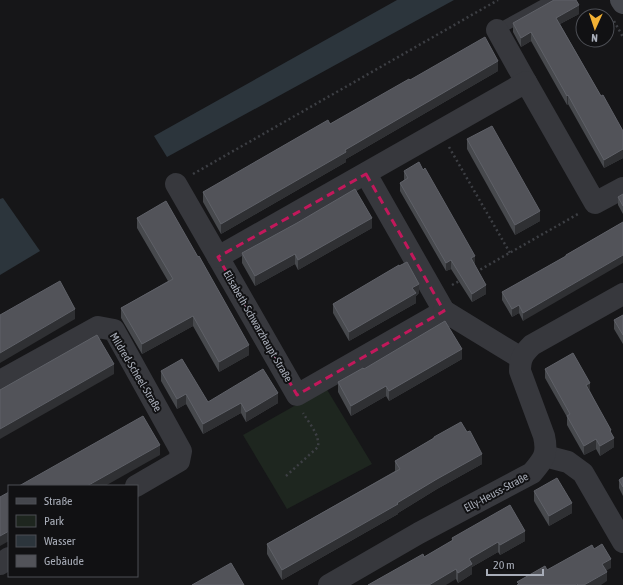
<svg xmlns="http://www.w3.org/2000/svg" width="623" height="585" font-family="'Asap Condensed',sans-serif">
	<rect width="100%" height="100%" fill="#161618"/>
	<path fill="#1e261f" d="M 326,388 L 372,464 L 287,509 L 243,435 Z"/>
	<g fill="#2c353c">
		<path d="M 397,0 L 454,0 L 167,157 L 154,136 Z"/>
		<path d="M 3,198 L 40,251 L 0,275 L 0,199 Z"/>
	</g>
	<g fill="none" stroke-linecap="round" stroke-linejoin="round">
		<g stroke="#3d3f44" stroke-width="2.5" stroke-dasharray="2 3" stroke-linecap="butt">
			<path d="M 614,21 L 623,37"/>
			<path d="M 449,147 L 510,253"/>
			<path d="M 193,174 L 498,0"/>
			<path d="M 476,272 L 578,214"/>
			<path d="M 452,285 L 461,280"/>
			<path d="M 286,476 L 318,447 C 320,435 309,423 303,413"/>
		</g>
		<path stroke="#37383d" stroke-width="11" d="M 497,30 L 552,0"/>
		<g stroke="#37383d" stroke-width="22">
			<path d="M 497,30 L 526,82"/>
			<path d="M 366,174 L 444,311 L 297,395 L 218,257 L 526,82 L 595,203 L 623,188"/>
			<path d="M 176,184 L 218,257"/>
			<path d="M 444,311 L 521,358"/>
			<path d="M 0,381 L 98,327 L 114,330 L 181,451 L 179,461 L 136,486"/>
			<path d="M 545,456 L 568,462 L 583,473 L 623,542"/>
			<path d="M 0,564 L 9,558"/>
			<path d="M 329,585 L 419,533 L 532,473 C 544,459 548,454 544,436 L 520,371 C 520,358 523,354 532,345 L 623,294"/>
		</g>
		<path stroke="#45474d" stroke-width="22" d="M 621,0 L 623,3"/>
	</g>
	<g fill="#47494d">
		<path d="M 579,14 L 560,24 L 601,96 L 623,131 L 623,158 L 604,168 L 568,104 L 567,105 L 531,41 L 521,47 L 513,32 L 513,23 Z"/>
		<path d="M 498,71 L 346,159 L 346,162 L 221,234 L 203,202 L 203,192 L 330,124 L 410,80 Z"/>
		<path d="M 467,139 L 540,221 L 515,235 L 467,149 Z"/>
		<path d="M 404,171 L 475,264 L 475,265 L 486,294 L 472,302 L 451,269 L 446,271 L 400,191 L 400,183 L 404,180 Z"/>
		<path d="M 623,194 L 623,214 L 618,205 L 618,197 Z"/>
		<path d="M 137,218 L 249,355 L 219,372 L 193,326 L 142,354 L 121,318 L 121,308 L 168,281 L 137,228 Z"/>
		<path d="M 623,222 L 523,321 L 519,313 L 512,317 L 502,300 L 502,292 L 566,256 L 566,255 Z"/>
		<path d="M 372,228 L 298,270 L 295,264 L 255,286 L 242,263 L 242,253 Z"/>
		<path d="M 419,293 L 416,296 L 416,303 L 349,341 L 333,313 L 333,304 Z"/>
		<path d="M 623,315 L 623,344 L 614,329 L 614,320 Z"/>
		<path d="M 462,359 L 389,401 L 386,396 L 351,416 L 338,392 L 338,382 L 364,369 Z"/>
		<path d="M 545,369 L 590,391 L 611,434 L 614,447 L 600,456 L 596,449 L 584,455 L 567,425 L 567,417 L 545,378 Z"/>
		<path d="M 161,371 L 208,402 L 278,403 L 246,422 L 241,413 L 203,434 L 186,404 L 177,409 L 161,381 Z"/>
		<path d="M 434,437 L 482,464 L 437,489 L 398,513 L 398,514 L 282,580 L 267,554 L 267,544 L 395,471 L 395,461 L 434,438 Z"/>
		<path d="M 623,477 L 623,496 L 619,488 L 619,480 Z"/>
		<path d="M 534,491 L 572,513 L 549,526 L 534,501 Z"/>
		<path d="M 452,538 L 525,541 L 500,555 L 498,552 L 472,567 L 472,574 L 458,583 L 456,579 L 424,557 L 452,541 Z"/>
	</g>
	<g fill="#2f3033">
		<path d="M 579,5 L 579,14 L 556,26 L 556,18 Z"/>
		<path d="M 531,32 L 531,41 L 521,47 L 521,38 Z"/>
		<path d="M 498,61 L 498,71 L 346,159 L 346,162 L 221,234 L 221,224 L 345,150 Z"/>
		<path d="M 568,95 L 568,104 L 567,105 L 567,96 Z"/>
		<path d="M 623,149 L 623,158 L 604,168 L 604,160 Z"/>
		<path d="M 540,211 L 540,221 L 515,235 L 515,225 Z"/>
		<path d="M 372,218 L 372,228 L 298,270 L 298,260 Z"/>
		<path d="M 295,254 L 295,264 L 255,286 L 255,276 Z"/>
		<path d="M 623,255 L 623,263 L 523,321 L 523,313 Z"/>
		<path d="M 475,256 L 475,264 L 471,267 L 471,258 Z"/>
		<path d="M 451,260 L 451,269 L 446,271 L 446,263 Z"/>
		<path d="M 419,284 L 419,293 L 416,296 L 416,303 L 349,341 L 349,332 Z"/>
		<path d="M 486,285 L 486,294 L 472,302 L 472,294 Z"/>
		<path d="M 519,305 L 519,313 L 512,317 L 512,309 Z"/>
		<path d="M 75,309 L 75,319 L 0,363 L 0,353 Z"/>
		<path d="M 193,316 L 193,326 L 142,354 L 142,344 Z"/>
		<path d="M 249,345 L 249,355 L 219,372 L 219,362 Z"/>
		<path d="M 462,349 L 462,359 L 389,401 L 389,391 Z"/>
		<path d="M 114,364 L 114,374 L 0,439 L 0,429 Z"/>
		<path d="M 590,383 L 590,392 L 586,385 Z"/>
		<path d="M 386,386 L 386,396 L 351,416 L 351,406 Z"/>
		<path d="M 278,393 L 278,403 L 246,422 L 246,412 Z"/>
		<path d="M 186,394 L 186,404 L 177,409 L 177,399 Z"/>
		<path d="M 241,403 L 241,413 L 203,434 L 203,424 Z"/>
		<path d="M 611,430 L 611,439 L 614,438 L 614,447 L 600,456 L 600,446 L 610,431 Z"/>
		<path d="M 596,439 L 596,449 L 584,455 L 584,446 Z"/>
		<path d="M 160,445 L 160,455 L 105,486 L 87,486 Z"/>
		<path d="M 482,454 L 482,464 L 437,489 L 398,513 L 398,514 L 282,580 L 282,570 L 437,479 Z"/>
		<path d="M 572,503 L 572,513 L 549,526 L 549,516 Z"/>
		<path d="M 9,531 L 9,541 L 0,546 L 0,536 Z"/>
		<path d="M 525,531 L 525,541 L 500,555 L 500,545 Z"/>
		<path d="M 498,542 L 498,552 L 472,567 L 472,574 L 458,583 L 458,573 L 469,559 Z"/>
		<path d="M 611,559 L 611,568 L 602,573 L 602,564 Z"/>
		<path d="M 456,569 L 456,579 L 446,585 L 429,585 Z"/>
		<path d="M 607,572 L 607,581 L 601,585 L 584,585 Z"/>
	</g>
	<g fill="#525359" stroke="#5f6168">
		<path d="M 554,0 L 576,0 L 579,5 L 556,18 L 601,96 L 603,95 L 623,131 L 623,149 L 604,160 L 568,95 L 567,96 L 531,32 L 521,38 L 513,23 Z"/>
		<path d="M 485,37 L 498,61 L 345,150 L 346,152 L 221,224 L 203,192 L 328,120 L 330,124 L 409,79 L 410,80 Z"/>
		<path d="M 492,126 L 540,211 L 515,225 L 467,139 Z"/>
		<path d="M 419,162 L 423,170 L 425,168 L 475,256 L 471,258 L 486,285 L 472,294 L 451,260 L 446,263 L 400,183 L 408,178 L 404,171 Z"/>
		<path d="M 355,189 L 372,218 L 298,260 L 295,254 L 255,276 L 242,253 L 297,223 Z"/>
		<path d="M 623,194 L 623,206 L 618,197 Z"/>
		<path d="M 166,201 L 198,257 L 199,256 L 249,345 L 219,362 L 193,316 L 142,344 L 121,308 L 173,279 L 137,218 Z"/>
		<path d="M 623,222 L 623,255 L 523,313 L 519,305 L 512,309 L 502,292 L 566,256 L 566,255 Z"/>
		<path d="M 407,262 L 419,284 L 412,288 L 416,293 L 349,332 L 333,304 L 399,265 L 399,266 Z"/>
		<path d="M 60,281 L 75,309 L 0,353 L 0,315 Z"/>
		<path d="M 623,315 L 623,335 L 614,320 Z"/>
		<path d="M 445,321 L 462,349 L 389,391 L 386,386 L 351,406 L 338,382 L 363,368 L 364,369 Z"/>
		<path d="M 97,335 L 114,364 L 0,429 L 0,390 Z"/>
		<path d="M 573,353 L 590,383 L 586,385 L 611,430 L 610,431 L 614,438 L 600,446 L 596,439 L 584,446 L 567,416 L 570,414 L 545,369 Z"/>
		<path d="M 182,359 L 208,402 L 263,369 L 278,393 L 246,412 L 241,403 L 203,424 L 186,394 L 177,399 L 161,371 Z"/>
		<path d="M 143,416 L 160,445 L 87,486 L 19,486 Z"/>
		<path d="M 461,422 L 467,432 L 470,431 L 482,454 L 437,479 L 397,503 L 398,504 L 282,570 L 267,544 L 400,469 L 395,461 L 434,438 L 434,437 Z"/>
		<path d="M 623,477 L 623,487 L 619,480 Z"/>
		<path d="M 557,478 L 572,503 L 549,516 L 534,491 Z"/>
		<path d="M 9,492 L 9,531 L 0,536 L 0,497 Z"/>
		<path d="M 510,505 L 525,531 L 500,545 L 498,542 L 469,559 L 472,564 L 458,573 L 456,569 L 429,585 L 368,585 L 423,554 L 424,557 L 453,540 L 452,538 Z"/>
		<path d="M 602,544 L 611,559 L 602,564 L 607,572 L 584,585 L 578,585 L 577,584 L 575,585 L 517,585 L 519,584 L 517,582 L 545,566 L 547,570 L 592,545 L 594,549 Z"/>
		<path d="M 231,563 L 244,585 L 192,585 Z"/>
	</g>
	<path fill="none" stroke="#c2185b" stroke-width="3" stroke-dasharray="8 5" stroke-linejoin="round" d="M 366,174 L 444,311 L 297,395 L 218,257 Z"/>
	<g text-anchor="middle" stroke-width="4" stroke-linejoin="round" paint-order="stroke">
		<g font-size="11" fill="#a8adb8" stroke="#111113">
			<text transform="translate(258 326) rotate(60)" y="4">Elisabeth-Schwarzhaupt-Straße</text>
			<text transform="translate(136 372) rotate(59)" y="4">Mildred-Scheel-Straße</text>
			<text transform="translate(496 492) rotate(-28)" y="4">Elly-Heuss-Straße</text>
		</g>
	</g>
	<rect x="8" y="485" width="130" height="92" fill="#111113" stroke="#4d4f55"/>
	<rect x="16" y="498" width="20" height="6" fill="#45474d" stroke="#4d4f55"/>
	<text x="44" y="505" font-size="12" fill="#a8adb8">Straße</text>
	<rect x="16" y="515" width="20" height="12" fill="#1e261f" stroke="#4d4f55"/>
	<text x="44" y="525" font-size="12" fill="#a8adb8">Park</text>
	<rect x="16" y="535" width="20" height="12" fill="#2c353c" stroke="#4d4f55"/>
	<text x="44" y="545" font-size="12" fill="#a8adb8">Wasser</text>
	<rect x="16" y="555" width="20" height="12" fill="#525359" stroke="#4d4f55"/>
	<text x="44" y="565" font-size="12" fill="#a8adb8">Gebäude</text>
	<g transform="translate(595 28) rotate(183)"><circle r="19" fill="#111113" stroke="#4d4f55"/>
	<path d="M0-3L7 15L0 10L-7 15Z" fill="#f2b134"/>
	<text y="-6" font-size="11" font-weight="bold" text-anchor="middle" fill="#a8adb8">N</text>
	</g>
	<path d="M487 569v6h56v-6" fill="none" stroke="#a8adb8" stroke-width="2"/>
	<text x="493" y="569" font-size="12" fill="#a8adb8" stroke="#111113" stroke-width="3" paint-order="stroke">20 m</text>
</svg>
